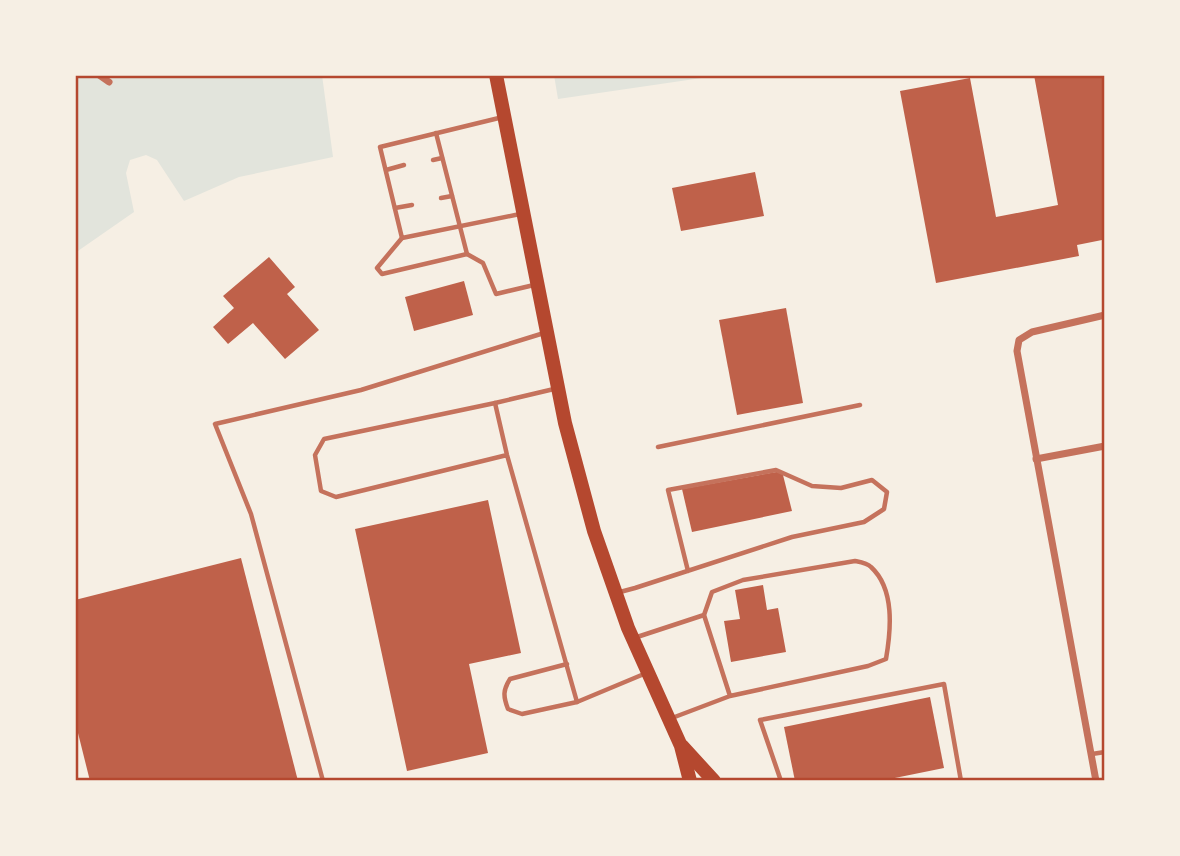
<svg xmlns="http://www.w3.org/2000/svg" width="1180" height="856" font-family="'Asap Condensed',sans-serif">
	<rect width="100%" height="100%" fill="#f6efe4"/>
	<g fill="#e2e4dc">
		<path d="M 75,75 L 322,75 L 333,157 L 239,177 L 184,201 L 157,160 L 146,155 L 130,160 L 126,173 L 134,212 L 75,253 Z"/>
		<path d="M 554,75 L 722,75 L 558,99 Z"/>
	</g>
	<g fill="#bf614a">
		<path d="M 1034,75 L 1104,75 L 1105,246 L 1102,240 L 1077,245 L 1079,256 L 936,283 L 900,91 L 970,78 L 996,217 L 1058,205 Z"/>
		<path d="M 755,172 L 764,216 L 681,231 L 672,188 Z"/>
		<path d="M 269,257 L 295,287 L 287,294 L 319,330 L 285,359 L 253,323 L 228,344 L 213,327 L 234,308 L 223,296 Z"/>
		<path d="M 464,281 L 473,315 L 414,331 L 405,297 Z"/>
		<path d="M 786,308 L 803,403 L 737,415 L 719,320 Z"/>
		<path d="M 782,471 L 792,511 L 692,532 L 682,489 Z"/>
		<path d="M 488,500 L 521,653 L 469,664 L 488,753 L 407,771 L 355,529 Z"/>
		<path d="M 241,558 L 298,781 L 90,781 L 75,721 L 75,600 Z"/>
		<path d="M 763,585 L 767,610 L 778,608 L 786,652 L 731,662 L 724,621 L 740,619 L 735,590 Z"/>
		<path d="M 930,697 L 944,768 L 880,781 L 795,781 L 784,727 Z"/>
	</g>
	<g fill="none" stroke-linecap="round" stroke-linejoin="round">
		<g stroke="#c5725c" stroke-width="4.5">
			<path d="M 503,117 L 380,147 L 402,238 L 520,214"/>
			<path d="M 436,133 L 467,254 L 483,263 L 496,294 L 534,285"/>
			<path d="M 433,160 L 442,158"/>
			<path d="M 386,170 L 404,165"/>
			<path d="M 441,198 L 452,196"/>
			<path d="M 395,208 L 412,205"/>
			<path d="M 402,238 L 377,268 L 382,274 L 467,254"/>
			<path d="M 495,403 L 554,389"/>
			<path d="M 658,447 L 860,405"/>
			<path d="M 507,455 L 336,497 L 321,491 L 315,455 L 324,439 L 495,403 L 507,455 L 577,702 L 644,674"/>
			<path d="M 620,592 L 635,588 L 792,537 L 864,522 L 884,509 L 887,492 L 872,480 L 841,488 L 812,486 L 776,470 L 668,490 L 688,571"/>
			<path d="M 634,638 L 704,615"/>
			<path d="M 567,664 L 510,679 C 503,690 503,696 508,709 L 522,714 L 577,702"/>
			<path d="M 672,718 L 730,696 L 868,666 L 886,659 C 891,630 895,589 871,567 C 867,563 860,562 855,561 L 743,580 L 712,592 L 704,615 L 730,696"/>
			<path d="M 1092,754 L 1105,752"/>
			<path d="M 323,781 L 251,514 L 215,424 L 361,390 L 544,333"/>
			<path d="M 781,781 L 760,720 L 944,684 L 961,781"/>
		</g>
		<g stroke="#c5725c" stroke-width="7">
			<path d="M 99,75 L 109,82"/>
			<path d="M 1036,459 L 1105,446"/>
			<path d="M 1096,781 L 1017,351 L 1019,340 L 1032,332 L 1105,315"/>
		</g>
		<g stroke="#b5482f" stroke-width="14">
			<path d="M 496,75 L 565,423 L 594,531 L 628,628 L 681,746 L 690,781"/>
			<path d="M 682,746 L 714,781"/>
		</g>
	</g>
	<rect width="1180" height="856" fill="none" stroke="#f6efe4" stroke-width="154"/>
	<rect x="77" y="77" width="1026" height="702" fill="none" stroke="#b5482f" stroke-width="2.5"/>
</svg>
